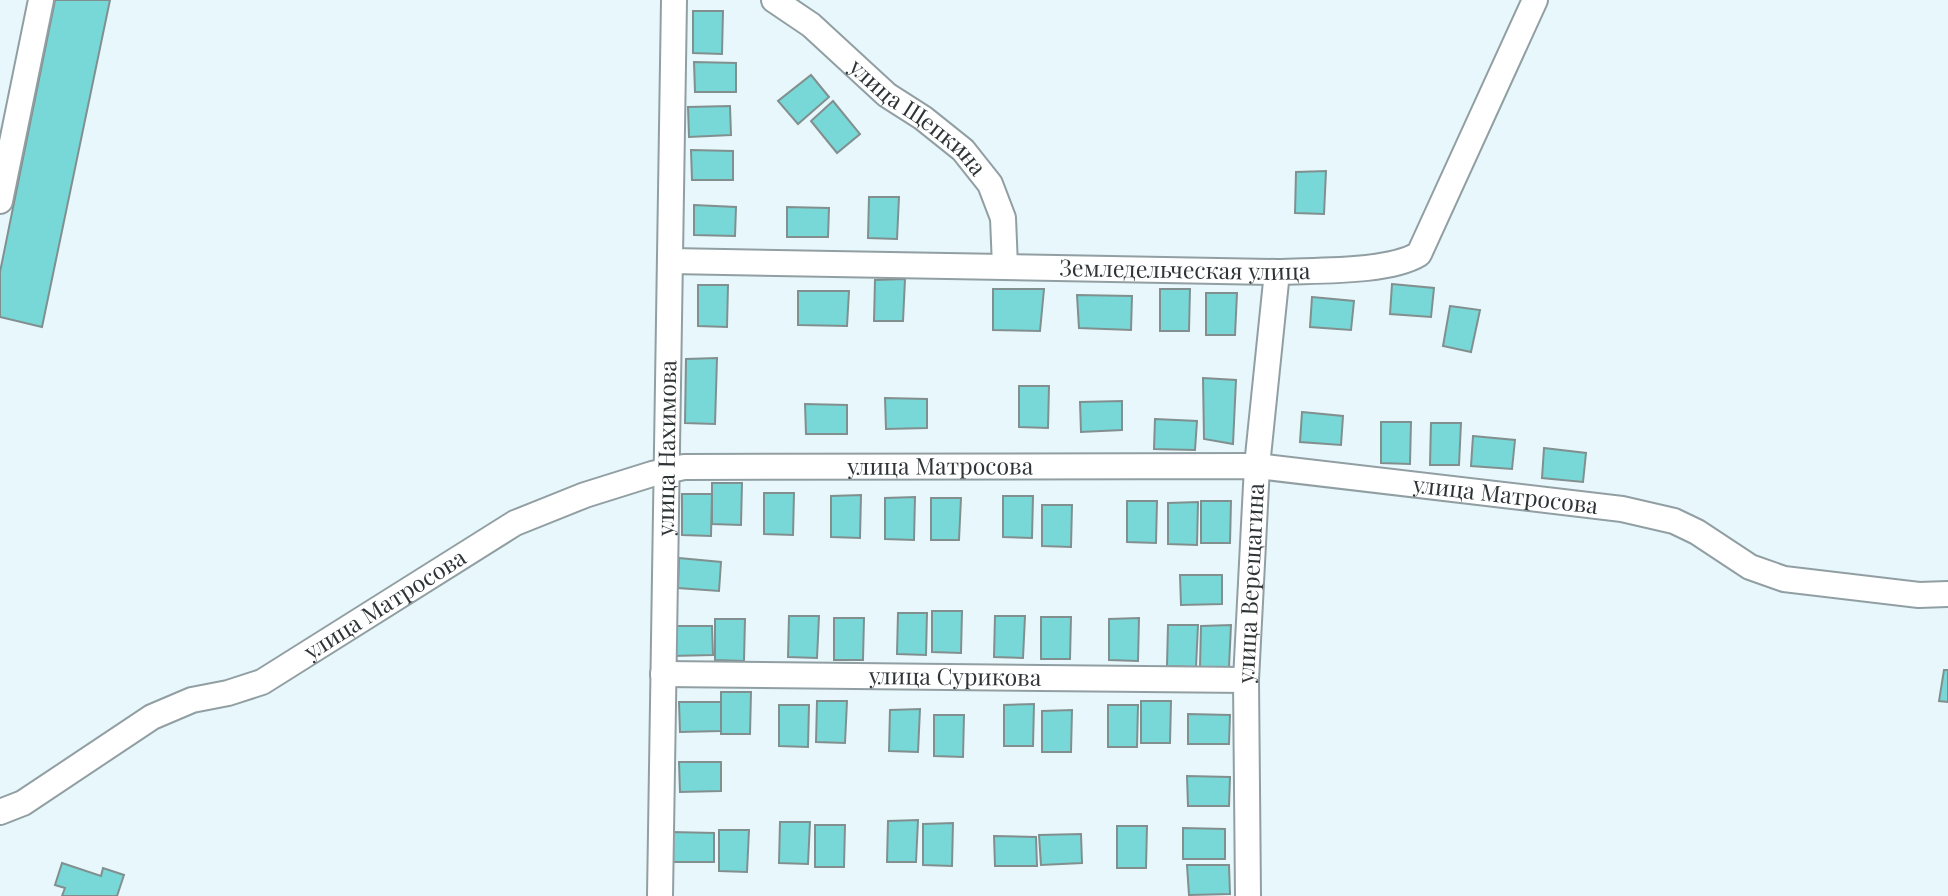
<svg xmlns="http://www.w3.org/2000/svg" width="1948" height="896" font-family="'Playfair Display',serif">
	<rect width="100%" height="100%" fill="#e8f7fc"/>
	<g fill="#78d8d8" stroke="#81908f" stroke-width="2">
		<path d="M 55,0 L 110,0 L 42,327 L 0,317 L 0,272 Z"/>
		<path d="M 693,11 L 723,11 L 722,54 L 693,53 Z"/>
		<path d="M 694,62 L 736,63 L 736,92 L 695,92 Z"/>
		<path d="M 811,75 L 829,97 L 798,124 L 778,101 Z"/>
		<path d="M 833,101 L 860,134 L 837,153 L 811,121 Z"/>
		<path d="M 730,106 L 731,135 L 689,137 L 688,107 Z"/>
		<path d="M 691,150 L 733,151 L 733,180 L 692,180 Z"/>
		<path d="M 1326,171 L 1324,214 L 1295,213 L 1296,172 Z"/>
		<path d="M 869,197 L 899,197 L 897,239 L 868,238 Z"/>
		<path d="M 694,205 L 736,207 L 735,236 L 694,235 Z"/>
		<path d="M 787,207 L 829,208 L 828,237 L 787,237 Z"/>
		<path d="M 905,279 L 903,321 L 874,321 L 875,280 Z"/>
		<path d="M 1392,284 L 1434,288 L 1431,317 L 1390,314 Z"/>
		<path d="M 698,285 L 728,285 L 727,327 L 698,326 Z"/>
		<path d="M 993,289 L 1044,289 L 1040,331 L 993,330 Z"/>
		<path d="M 1160,289 L 1190,289 L 1189,331 L 1160,331 Z"/>
		<path d="M 798,291 L 849,291 L 847,326 L 798,325 Z"/>
		<path d="M 1206,293 L 1237,293 L 1235,335 L 1206,335 Z"/>
		<path d="M 1077,295 L 1132,296 L 1131,330 L 1079,328 Z"/>
		<path d="M 1312,297 L 1354,301 L 1351,330 L 1310,327 Z"/>
		<path d="M 1450,306 L 1480,310 L 1471,352 L 1443,346 Z"/>
		<path d="M 717,358 L 715,424 L 685,423 L 686,359 Z"/>
		<path d="M 1203,378 L 1236,380 L 1233,444 L 1204,439 Z"/>
		<path d="M 1019,386 L 1049,386 L 1048,428 L 1019,427 Z"/>
		<path d="M 885,398 L 927,399 L 927,428 L 886,429 Z"/>
		<path d="M 1122,401 L 1122,430 L 1081,432 L 1080,402 Z"/>
		<path d="M 805,404 L 847,405 L 847,434 L 806,434 Z"/>
		<path d="M 1302,412 L 1343,416 L 1341,445 L 1300,442 Z"/>
		<path d="M 1155,419 L 1197,421 L 1195,450 L 1154,449 Z"/>
		<path d="M 1381,422 L 1411,422 L 1410,464 L 1381,463 Z"/>
		<path d="M 1431,423 L 1461,423 L 1459,465 L 1430,465 Z"/>
		<path d="M 1473,436 L 1515,440 L 1512,469 L 1471,466 Z"/>
		<path d="M 1544,448 L 1586,453 L 1583,482 L 1542,478 Z"/>
		<path d="M 712,483 L 742,483 L 741,525 L 712,524 Z"/>
		<path d="M 764,493 L 794,493 L 793,535 L 764,534 Z"/>
		<path d="M 682,494 L 712,494 L 711,536 L 682,535 Z"/>
		<path d="M 861,495 L 860,538 L 831,537 L 831,496 Z"/>
		<path d="M 1003,496 L 1033,496 L 1032,538 L 1003,537 Z"/>
		<path d="M 915,497 L 914,540 L 885,539 L 885,498 Z"/>
		<path d="M 931,498 L 961,498 L 959,540 L 931,540 Z"/>
		<path d="M 1127,501 L 1157,501 L 1156,543 L 1127,542 Z"/>
		<path d="M 1201,501 L 1231,501 L 1230,543 L 1201,543 Z"/>
		<path d="M 1198,502 L 1197,545 L 1168,544 L 1168,503 Z"/>
		<path d="M 1042,505 L 1072,505 L 1071,547 L 1042,546 Z"/>
		<path d="M 679,558 L 721,562 L 719,591 L 678,588 Z"/>
		<path d="M 1180,575 L 1222,575 L 1222,604 L 1181,605 Z"/>
		<path d="M 932,611 L 962,611 L 961,653 L 932,652 Z"/>
		<path d="M 898,613 L 927,613 L 926,655 L 897,654 Z"/>
		<path d="M 789,616 L 819,616 L 817,658 L 788,657 Z"/>
		<path d="M 995,616 L 1025,616 L 1023,658 L 994,657 Z"/>
		<path d="M 1041,617 L 1071,617 L 1070,659 L 1041,659 Z"/>
		<path d="M 834,618 L 864,618 L 863,660 L 834,660 Z"/>
		<path d="M 1139,618 L 1138,661 L 1109,660 L 1109,619 Z"/>
		<path d="M 715,619 L 745,619 L 744,661 L 715,660 Z"/>
		<path d="M 1168,625 L 1198,625 L 1196,667 L 1167,666 Z"/>
		<path d="M 1231,625 L 1229,667 L 1200,667 L 1201,626 Z"/>
		<path d="M 670,626 L 712,626 L 713,655 L 671,656 Z"/>
		<path d="M 1944,670 L 1948,670 L 1948,702 L 1939,701 Z"/>
		<path d="M 721,692 L 751,692 L 750,734 L 721,734 Z"/>
		<path d="M 817,701 L 847,701 L 845,743 L 816,742 Z"/>
		<path d="M 1141,701 L 1171,701 L 1170,743 L 1141,743 Z"/>
		<path d="M 679,702 L 721,702 L 721,731 L 680,732 Z"/>
		<path d="M 1034,704 L 1033,746 L 1004,746 L 1004,705 Z"/>
		<path d="M 779,705 L 809,705 L 808,747 L 779,746 Z"/>
		<path d="M 1108,705 L 1138,705 L 1137,747 L 1108,747 Z"/>
		<path d="M 920,709 L 918,752 L 889,751 L 890,710 Z"/>
		<path d="M 1072,710 L 1071,752 L 1042,752 L 1042,711 Z"/>
		<path d="M 1188,714 L 1230,715 L 1229,744 L 1188,744 Z"/>
		<path d="M 934,715 L 964,715 L 963,757 L 934,756 Z"/>
		<path d="M 679,762 L 721,762 L 721,791 L 680,792 Z"/>
		<path d="M 1187,776 L 1230,777 L 1229,806 L 1188,806 Z"/>
		<path d="M 918,820 L 916,862 L 887,862 L 888,821 Z"/>
		<path d="M 780,822 L 810,822 L 808,864 L 779,863 Z"/>
		<path d="M 953,823 L 952,866 L 923,865 L 923,824 Z"/>
		<path d="M 815,825 L 845,825 L 844,867 L 815,867 Z"/>
		<path d="M 1117,826 L 1147,826 L 1146,868 L 1117,868 Z"/>
		<path d="M 1183,828 L 1225,829 L 1225,859 L 1183,859 Z"/>
		<path d="M 719,830 L 749,830 L 747,872 L 719,871 Z"/>
		<path d="M 672,832 L 714,833 L 714,862 L 673,862 Z"/>
		<path d="M 1081,834 L 1082,863 L 1041,865 L 1039,835 Z"/>
		<path d="M 994,836 L 1036,837 L 1037,866 L 995,866 Z"/>
		<path d="M 62,863 L 101,876 L 103,868 L 124,875 L 117,896 L 62,896 L 65,888 L 55,885 Z"/>
		<path d="M 1187,865 L 1229,865 L 1230,894 L 1189,895 Z"/>
	</g>
	<g fill="none" stroke-linecap="round" stroke-linejoin="round">
		<g stroke="#919fa3" stroke-width="28">
			<g id="minor">
				<path id="s1" d="M 774,0 L 811,25 L 887,95 L 923,118 L 963,150 L 990,184 L 1003,218 L 1005,266"/>
				<path d="M 0,201 L 41,0"/>
				<path id="s2" d="M 671,261 L 1277,272 C 1315,270 1388,273 1419,254 L 1535,0"/>
				<path id="s3" d="M 663,674 L 1246,680"/>
				<path id="s4" d="M 0,812 L 23,803 L 152,717 L 192,700 L 228,693 L 262,682 L 515,523 L 585,495 L 652,474 L 684,467 L 1257,466 L 1622,509 L 1674,521 L 1697,532 L 1750,567 L 1784,579 L 1919,595 L 1948,594"/>
				<path id="s5" d="M 660,896 L 674,0"/>
				<path id="s6" d="M 1248,896 L 1246,680 L 1257,466 L 1277,272"/>
			</g>
		</g>
		<use href="#minor" stroke="#fff" stroke-width="24"/>
	</g>
	<g text-anchor="middle" stroke-width="5" stroke-linejoin="round" paint-order="stroke">
		<g font-size="23" fill="#2f3436" stroke="#e8f7fc">
			<text dy="8" stroke="none"><textPath href="#s1" startOffset="186">улица Щепкина</textPath></text>
			<text dy="8" stroke="none"><textPath href="#s2" startOffset="514">Земледельческая улица</textPath></text>
			<text dy="8" stroke="none"><textPath href="#s5" startOffset="448">улица Нахимова</textPath></text>
			<text dy="8" stroke="none"><textPath href="#s4" startOffset="1029">улица Матросова</textPath></text>
			<text dy="8" stroke="none"><textPath href="#s4" startOffset="1596">улица Матросова</textPath></text>
			<text dy="8" stroke="none"><textPath href="#s6" startOffset="313">улица Верещагина</textPath></text>
			<text dy="8" stroke="none"><textPath href="#s4" startOffset="441">улица Матросова</textPath></text>
			<text dy="8" stroke="none"><textPath href="#s3" startOffset="292">улица Сурикова</textPath></text>
		</g>
	</g>
</svg>
